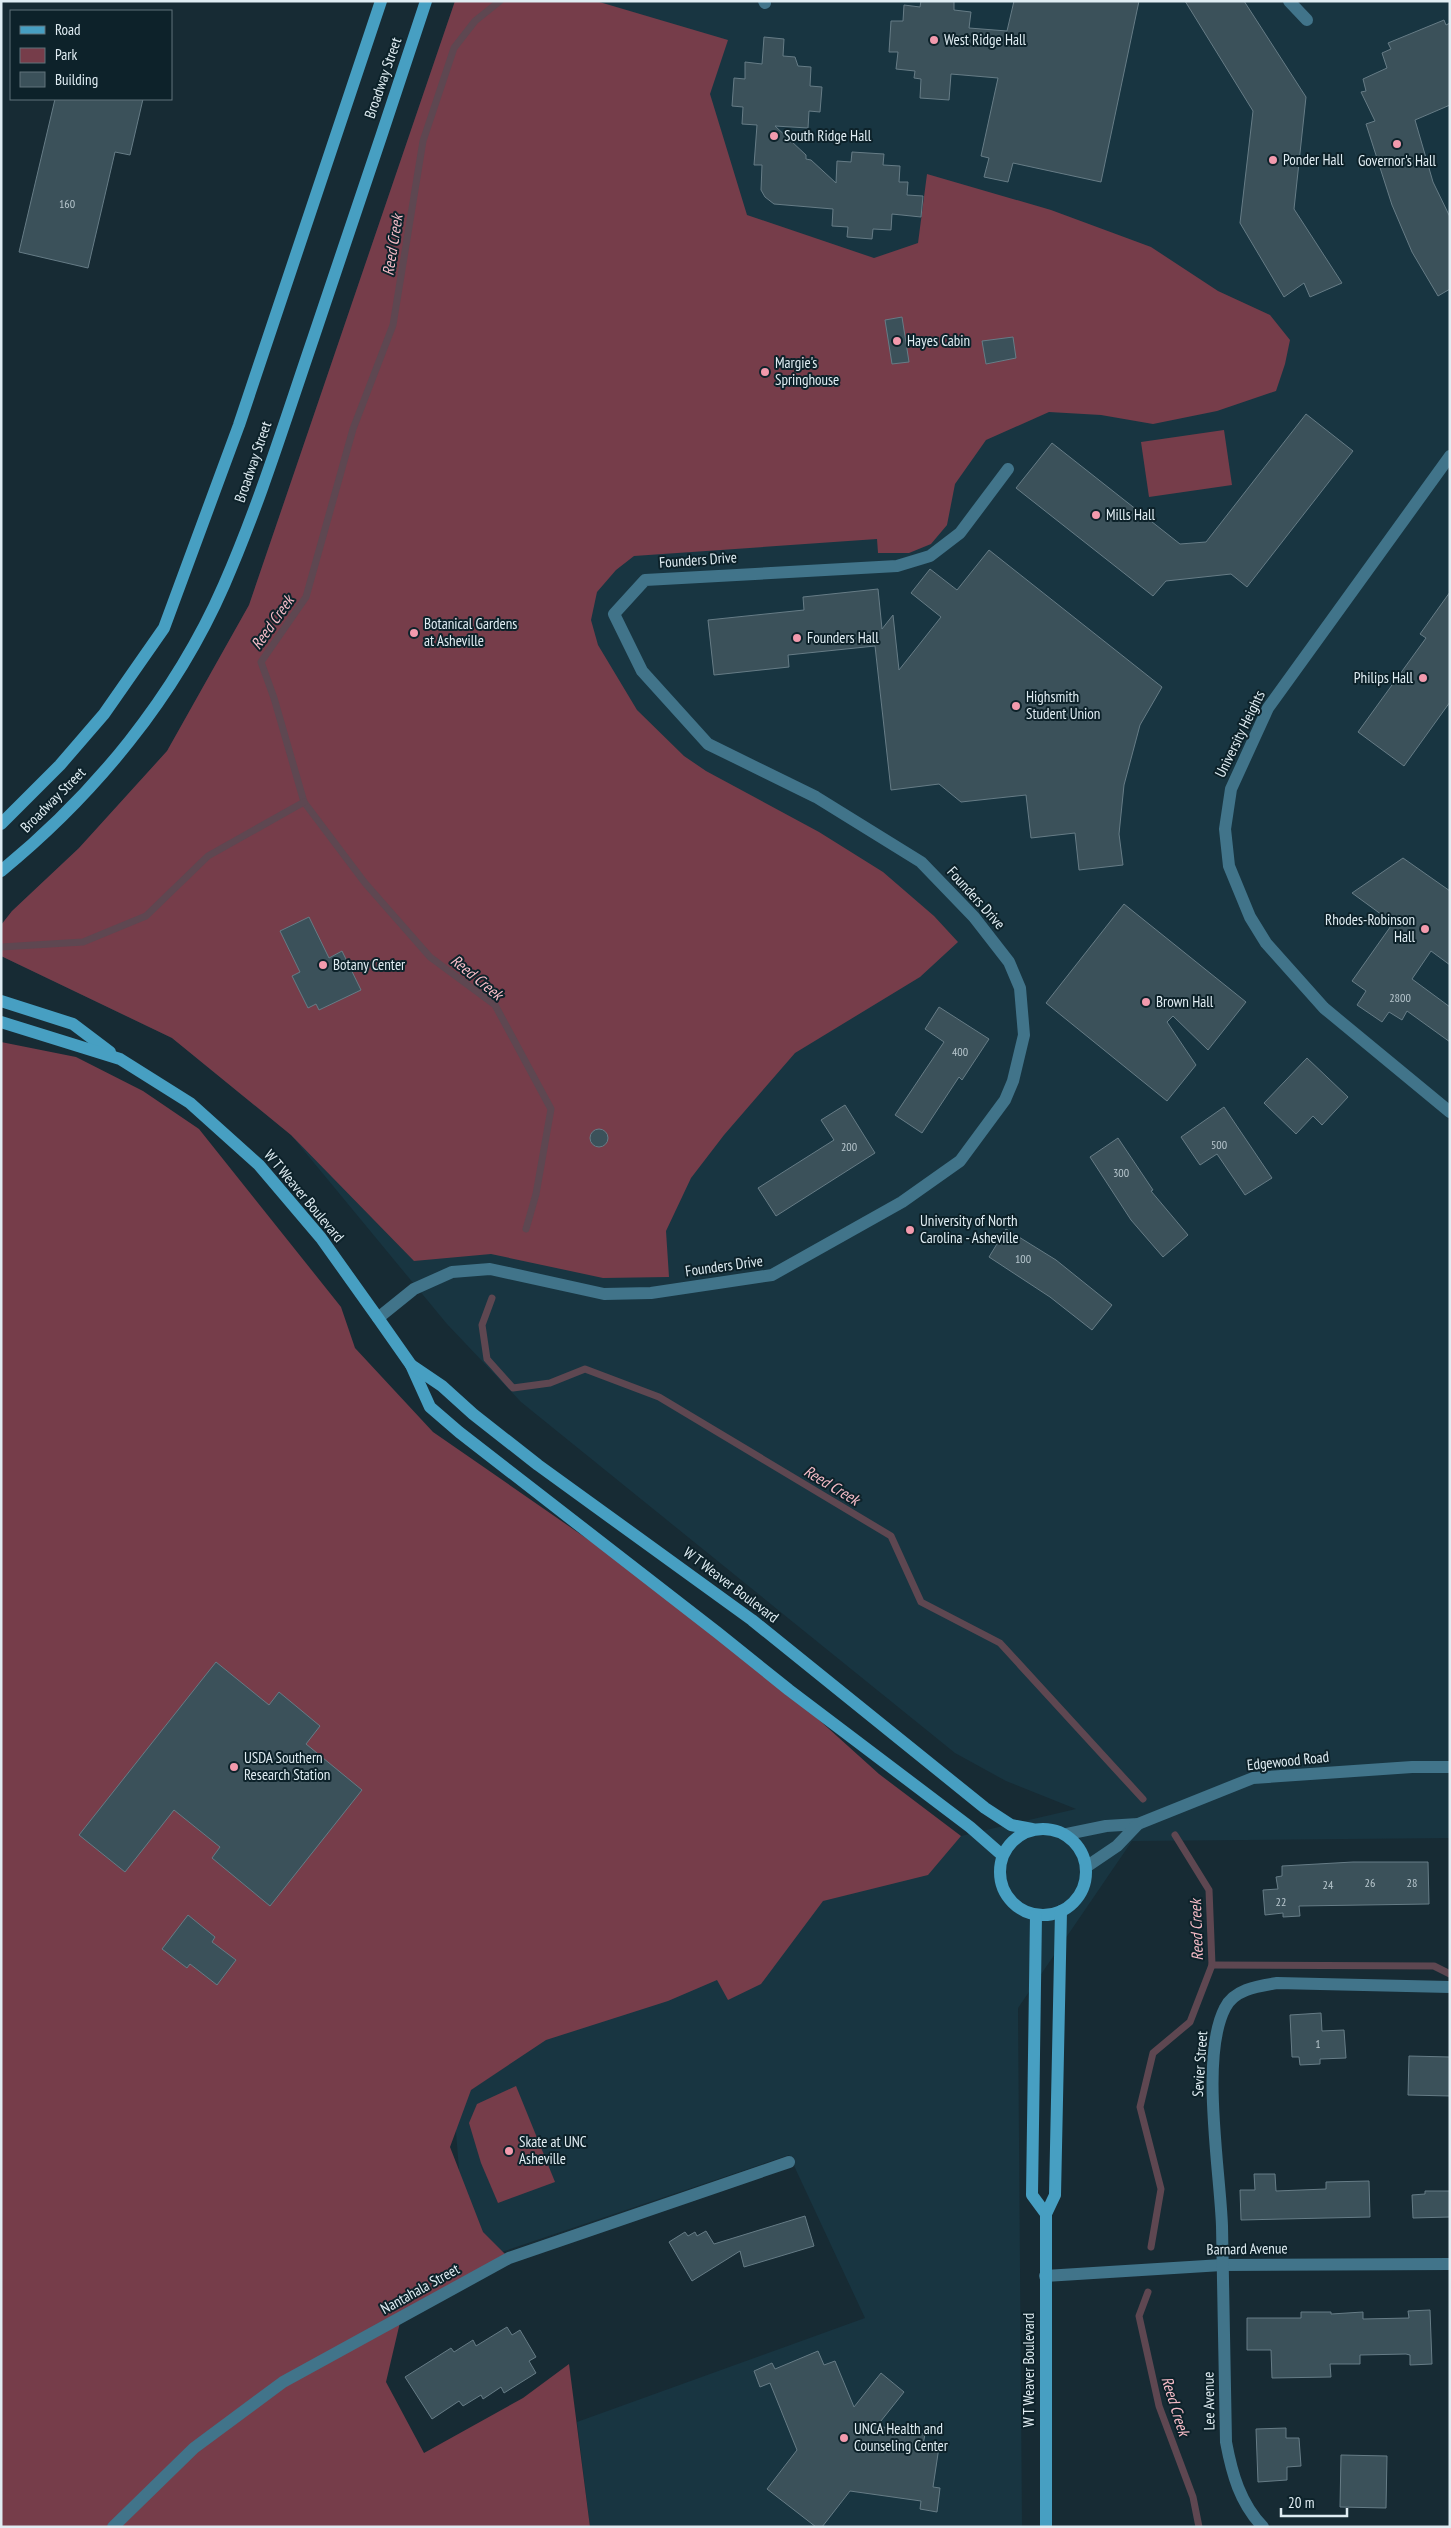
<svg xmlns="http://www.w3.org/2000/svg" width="1451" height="2528" font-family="'PT Sans Narrow',sans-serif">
	<rect width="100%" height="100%" fill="#172b34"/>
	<path fill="#183541" d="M 455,1 L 1450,1 L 1450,1838 L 1132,1841 L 1018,2008 L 1022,2527 L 590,2527 L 577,2422 L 865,2318 L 789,2155 L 460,2266 L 435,2287 L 459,2170 L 454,2107 L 643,1842 L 961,1836 L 1076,1809 L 1006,1781 L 955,1753 L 521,1402 L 447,1324 L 291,1135 L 172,1038 L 1,956 L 1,925 L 12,911 L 79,848 L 167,751 L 249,605 Z"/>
	<g fill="#763d4a">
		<path d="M 455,1 L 596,1 L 728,40 L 710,94 L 747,215 L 874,258 L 918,243 L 927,174 L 1051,210 L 1151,247 L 1218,291 L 1270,315 L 1290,340 L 1285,364 L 1276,391 L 1217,411 L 1153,424 L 1101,415 L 1049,412 L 986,440 L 955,484 L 947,525 L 931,544 L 909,553 L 878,553 L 877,539 L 634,556 L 616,570 L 597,592 L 591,620 L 598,645 L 637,710 L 684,756 L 706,771 L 819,832 L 883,872 L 934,916 L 958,942 L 920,977 L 795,1053 L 724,1135 L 691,1178 L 666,1231 L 669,1277 L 603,1278 L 491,1254 L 414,1261 L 291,1135 L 172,1038 L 1,956 L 1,925 L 12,911 L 79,848 L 167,751 L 249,605 Z"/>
		<path d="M 1224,430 L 1232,485 L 1149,497 L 1141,442 Z"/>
		<path d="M 1,1042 L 76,1057 L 143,1091 L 199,1129 L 341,1307 L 355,1348 L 433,1432 L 687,1608 L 758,1665 L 879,1774 L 961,1836 L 928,1875 L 823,1901 L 761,1984 L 728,2000 L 717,1980 L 668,2001 L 546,2040 L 471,2090 L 450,2147 L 483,2232 L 509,2258 L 401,2318 L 386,2382 L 424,2453 L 523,2398 L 569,2364 L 590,2527 L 1,2527 Z"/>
		<path d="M 516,2086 L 555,2182 L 498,2203 L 481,2163 L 469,2123 L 477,2104 Z"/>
	</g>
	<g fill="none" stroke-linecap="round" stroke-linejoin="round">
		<g stroke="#5e4751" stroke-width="7">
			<path d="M 500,1 L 475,21 L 454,48 L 423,141 L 393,325 L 353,429 L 306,597 L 261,662 L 274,698 L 304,802 L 365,883 L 430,957 L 495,1005 L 551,1109 L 536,1194 L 526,1229"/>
			<path d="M 1,947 L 83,942 L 146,916 L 208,856 L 304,802"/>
			<path d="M 492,1298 L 482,1325 L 487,1359 L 513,1388 L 550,1383 L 585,1369 L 659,1397 L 891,1536 L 921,1602 L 1000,1643 L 1143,1799"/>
			<path d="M 1212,1965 L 1434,1966 L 1450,1974"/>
			<path d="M 1151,2247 L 1161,2189 L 1140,2107 L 1153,2053 L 1190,2022 L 1212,1965 L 1209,1890 L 1175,1835"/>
			<path d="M 1148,2292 L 1139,2316 L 1159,2406 L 1193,2497 L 1199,2527"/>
		</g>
	</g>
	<g fill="#3b515a" stroke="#667c86">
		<path d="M 921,1 L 954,1 L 954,10 L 971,12 L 969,28 L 1007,31 L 1014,1 L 1139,1 L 1101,182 L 1013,163 L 1008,182 L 984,177 L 989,158 L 981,156 L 998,78 L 951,74 L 949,100 L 920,98 L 921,79 L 914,78 L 915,71 L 896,69 L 898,52 L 889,52 L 891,21 L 903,21 L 904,5 L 920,7 Z"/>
		<path d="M 1185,1 L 1244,1 L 1306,97 L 1294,209 L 1342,283 L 1310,297 L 1304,283 L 1284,297 L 1240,223 L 1253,111 Z"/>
		<path d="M 1444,20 L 1446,25 L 1450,23 L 1450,105 L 1415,120 L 1433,182 L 1450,217 L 1450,289 L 1438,296 L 1412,252 L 1392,205 L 1366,124 L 1375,121 L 1361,92 L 1366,91 L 1363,79 L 1387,68 L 1382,53 L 1391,49 L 1388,43 Z"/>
		<path d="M 764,37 L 784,39 L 783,56 L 795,57 L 798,66 L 811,67 L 810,86 L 822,87 L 820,112 L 809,111 L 808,128 L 775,126 L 806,155 L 806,159 L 811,160 L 836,183 L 837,161 L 851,162 L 852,152 L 884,154 L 883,165 L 900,166 L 899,182 L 908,182 L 907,195 L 923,196 L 921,217 L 892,214 L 891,230 L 873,229 L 872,239 L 847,237 L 848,227 L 832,226 L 833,209 L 774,204 L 765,197 L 761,190 L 762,165 L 754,165 L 757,125 L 742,124 L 743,107 L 732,106 L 734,78 L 745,79 L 745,62 L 762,64 Z"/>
		<path d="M 55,99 L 143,99 L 130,155 L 115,152 L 88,268 L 19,252 Z"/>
		<path d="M 902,317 L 909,362 L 892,364 L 885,320 Z"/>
		<path d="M 1013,337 L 1016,358 L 986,364 L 982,341 Z"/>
		<path d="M 1306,414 L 1353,451 L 1247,587 L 1231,574 L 1166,581 L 1153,596 L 1016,488 L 1052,443 L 1180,544 L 1206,542 Z"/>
		<path d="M 989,550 L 1162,687 L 1140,725 L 1124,785 L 1119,834 L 1123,865 L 1079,870 L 1075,833 L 1031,838 L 1026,795 L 961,802 L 939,784 L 891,790 L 875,646 L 788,655 L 789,667 L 714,675 L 708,620 L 804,610 L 803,597 L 878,589 L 882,629 L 893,615 L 899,670 L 941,617 L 911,593 L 930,569 L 957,590 Z"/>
		<path d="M 1450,592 L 1450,702 L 1404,766 L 1358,732 L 1426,638 L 1420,634 Z"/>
		<path d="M 1403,858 L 1450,891 L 1450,965 L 1431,951 L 1412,979 L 1450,1007 L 1450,1042 L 1407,1011 L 1402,1020 L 1389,1012 L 1382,1022 L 1357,1005 L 1366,991 L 1352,981 L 1393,923 L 1352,893 Z"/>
		<path d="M 1124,904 L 1246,1002 L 1208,1050 L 1173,1016 L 1167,1022 L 1196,1065 L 1167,1101 L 1046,1003 Z"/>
		<path d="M 309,917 L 329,958 L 342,951 L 361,990 L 319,1010 L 316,1004 L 308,1008 L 292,976 L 300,972 L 280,931 Z"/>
		<path d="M 939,1007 L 989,1039 L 962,1080 L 959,1077 L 922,1133 L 895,1115 L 944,1042 L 925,1029 Z"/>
		<path d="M 1307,1058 L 1348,1097 L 1322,1125 L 1313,1116 L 1296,1134 L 1264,1103 Z"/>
		<path d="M 845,1105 L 875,1153 L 776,1216 L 758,1188 L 834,1140 L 821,1120 Z"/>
		<path d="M 1224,1107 L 1272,1178 L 1245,1195 L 1217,1154 L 1200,1165 L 1181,1137 Z"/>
		<circle cx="599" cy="1138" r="9"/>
		<path d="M 1118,1138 L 1153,1190 L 1151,1191 L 1188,1235 L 1163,1257 L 1131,1220 L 1090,1157 Z"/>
		<path d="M 1006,1229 L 1056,1260 L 1112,1305 L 1092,1330 L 1050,1297 L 989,1257 Z"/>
		<path d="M 216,1662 L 269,1705 L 279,1692 L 320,1726 L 306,1744 L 362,1790 L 270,1906 L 212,1858 L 220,1847 L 174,1810 L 125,1872 L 79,1835 Z"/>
		<path d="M 1353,1862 L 1428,1862 L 1429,1904 L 1299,1906 L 1300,1916 L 1283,1917 L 1283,1913 L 1265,1915 L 1263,1890 L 1278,1889 L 1276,1877 L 1282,1876 L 1282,1866 Z"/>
		<path d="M 188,1915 L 215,1937 L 212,1942 L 236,1960 L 217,1985 L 190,1964 L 187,1968 L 162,1949 Z"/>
		<path d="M 1321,2013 L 1322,2031 L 1344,2030 L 1346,2058 L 1320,2059 L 1320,2064 L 1300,2065 L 1299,2057 L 1292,2057 L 1290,2015 Z"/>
		<path d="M 1409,2056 L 1450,2057 L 1450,2096 L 1408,2095 Z"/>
		<path d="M 1254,2174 L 1275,2174 L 1276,2191 L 1326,2189 L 1326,2182 L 1369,2181 L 1370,2217 L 1241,2220 L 1240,2190 L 1255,2190 Z"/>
		<path d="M 1425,2191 L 1450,2191 L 1450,2217 L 1413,2218 L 1412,2195 L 1425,2194 Z"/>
		<path d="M 805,2216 L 814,2246 L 744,2267 L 740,2251 L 692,2281 L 669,2242 L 685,2232 L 688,2236 L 695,2232 L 697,2236 L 706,2231 L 714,2244 Z"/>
		<path d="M 1430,2310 L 1432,2364 L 1410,2365 L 1410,2355 L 1406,2354 L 1360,2355 L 1360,2364 L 1330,2364 L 1331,2377 L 1272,2378 L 1271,2350 L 1247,2350 L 1247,2318 L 1301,2318 L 1301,2312 L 1331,2312 L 1331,2314 L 1363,2312 L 1363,2319 L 1409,2318 L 1408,2311 Z"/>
		<path d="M 507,2327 L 512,2335 L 520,2330 L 536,2357 L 529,2361 L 536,2373 L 504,2393 L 501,2387 L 483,2399 L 481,2395 L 463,2406 L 459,2401 L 432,2419 L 405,2377 L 451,2348 L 454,2352 L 473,2340 L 476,2346 Z"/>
		<path d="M 818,2351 L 824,2365 L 835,2361 L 854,2407 L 881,2373 L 904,2392 L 877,2426 L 925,2434 L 923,2445 L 939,2447 L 933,2487 L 940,2488 L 937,2512 L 920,2509 L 921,2501 L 850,2491 L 822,2527 L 816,2527 L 767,2489 L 797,2450 L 770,2383 L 760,2387 L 754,2371 L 772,2363 L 775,2369 Z"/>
		<path d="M 1286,2428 L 1286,2438 L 1299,2438 L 1301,2466 L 1287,2467 L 1287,2480 L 1258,2482 L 1256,2429 Z"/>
		<path d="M 1341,2455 L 1387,2456 L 1386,2508 L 1340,2507 Z"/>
	</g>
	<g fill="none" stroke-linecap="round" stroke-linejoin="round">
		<g stroke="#41748a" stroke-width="12">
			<path d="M 764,1 L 765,3"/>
			<path d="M 1289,1 L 1307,20"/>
			<path d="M 1450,456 L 1268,708 L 1231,789 L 1225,829 L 1229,866 L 1250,917 L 1266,943 L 1324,1008 L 1450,1112"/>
			<path d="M 378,1318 L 414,1289 L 452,1272 L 490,1269 L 604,1294 L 651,1293 L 772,1275 L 902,1202 L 960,1161 L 1005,1100 L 1013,1081 L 1024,1035 L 1020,988 L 1009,962 L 974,917 L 921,862 L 816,797 L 708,744 L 642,671 L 614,614 L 645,580 L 897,566 L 930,556 L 960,533 L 1008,469"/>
			<path d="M 1067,1834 L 1106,1826 L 1138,1824 L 1253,1778 L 1412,1767 L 1450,1767"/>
			<path d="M 1086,1867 L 1117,1846 L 1138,1824"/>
			<path d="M 1045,2276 L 1222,2265 L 1450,2264"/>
			<path d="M 113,2527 L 194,2448 L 283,2382 L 509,2258 L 789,2162"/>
			<path d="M 1263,2527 C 1240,2503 1232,2474 1226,2442 C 1224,2370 1224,2298 1222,2226 C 1220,2170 1200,2056 1225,2008 C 1234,1989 1259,1986 1277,1983 L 1450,1987"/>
		</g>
		<g stroke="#479fc2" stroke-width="12">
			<path d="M 1,824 L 60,765 L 104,714 L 164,628 L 239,425 L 381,1"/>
			<path d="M 1,871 C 95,794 175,697 224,585 C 259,505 285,421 313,339 C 351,226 389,114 426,1"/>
			<path d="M 1,1001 L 73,1024 L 110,1052"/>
			<path d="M 1,1022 L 120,1059 L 190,1103 L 259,1165 L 321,1238 L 378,1318 L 411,1365 L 430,1407 L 459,1432 L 718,1633 L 789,1690 L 970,1827 L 1002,1855"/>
			<path d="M 411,1365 L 442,1386 L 473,1414 L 538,1465 L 752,1620 L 985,1808 L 1011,1825 L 1032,1829"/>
			<circle cx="1043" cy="1872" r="43"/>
			<path d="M 1036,1915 L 1032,2195 L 1046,2214"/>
			<path d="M 1046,2527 L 1046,2214 L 1055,2195 L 1061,1911"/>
		</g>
	</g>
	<g fill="#f29aad" stroke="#0d222a" stroke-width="2">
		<circle cx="934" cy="40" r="5"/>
		<circle cx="774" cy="136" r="5"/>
		<circle cx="1397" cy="144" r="5"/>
		<circle cx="1273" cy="160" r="5"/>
		<circle cx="897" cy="341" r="5"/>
		<circle cx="765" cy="372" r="5"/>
		<circle cx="1096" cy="515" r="5"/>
		<circle cx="414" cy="633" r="5"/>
		<circle cx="797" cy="638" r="5"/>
		<circle cx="1423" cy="678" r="5"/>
		<circle cx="1016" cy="706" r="5"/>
		<circle cx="1425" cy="929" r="5"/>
		<circle cx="323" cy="965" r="5"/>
		<circle cx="1146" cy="1002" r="5"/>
		<circle cx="910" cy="1230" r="5"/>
		<circle cx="234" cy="1767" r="5"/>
		<circle cx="509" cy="2151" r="5"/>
		<circle cx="844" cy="2438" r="5"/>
	</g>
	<g text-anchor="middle" stroke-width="4" stroke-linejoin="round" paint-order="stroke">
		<g font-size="12" fill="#b7c6cd">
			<text x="67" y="208">160</text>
			<text x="1400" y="1002">2800</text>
			<text x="960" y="1056">400</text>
			<text x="1219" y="1149">500</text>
			<text x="849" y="1151">200</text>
			<text x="1121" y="1177">300</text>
			<text x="1023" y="1263">100</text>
			<text x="1370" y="1887">26</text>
			<text x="1412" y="1887">28</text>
			<text x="1328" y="1889">24</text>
			<text x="1281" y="1906">22</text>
			<text x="1318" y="2048">1</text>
		</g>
		<g font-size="15" fill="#e0edf3" stroke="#0d222a" text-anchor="start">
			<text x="944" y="45">West Ridge Hall</text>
			<text x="784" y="141">South Ridge Hall</text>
			<text x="1283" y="165">Ponder Hall</text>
			<text x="1397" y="166" text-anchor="middle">Governor's Hall</text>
			<text x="907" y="346">Hayes Cabin</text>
			<text x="775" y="368">Margie's<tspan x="775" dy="17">Springhouse</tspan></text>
			<text x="1106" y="520">Mills Hall</text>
			<text x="424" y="629">Botanical Gardens<tspan x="424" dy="17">at Asheville</tspan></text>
			<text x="807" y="643">Founders Hall</text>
			<text x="1413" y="683" text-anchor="end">Philips Hall</text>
			<text x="1026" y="702">Highsmith<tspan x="1026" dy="17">Student Union</tspan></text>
			<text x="1415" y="925" text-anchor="end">Rhodes-Robinson<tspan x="1415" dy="17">Hall</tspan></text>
			<text x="333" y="970">Botany Center</text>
			<text x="1156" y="1007">Brown Hall</text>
			<text x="920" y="1226">University of North<tspan x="920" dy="17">Carolina - Asheville</tspan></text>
			<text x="244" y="1763">USDA Southern<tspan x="244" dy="17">Research Station</tspan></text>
			<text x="519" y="2147">Skate at UNC<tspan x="519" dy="17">Asheville</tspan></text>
			<text x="854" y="2434">UNCA Health and<tspan x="854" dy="17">Counseling Center</tspan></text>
		</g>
		<g font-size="15" fill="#e0edf3" stroke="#0d222a">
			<text transform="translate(383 78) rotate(-71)" y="5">Broadway Street</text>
			<text transform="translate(253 462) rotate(-71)" y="5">Broadway Street</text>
			<text transform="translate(698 560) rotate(-4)" y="5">Founders Drive</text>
			<text transform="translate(1240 734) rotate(-64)" y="5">University Heights</text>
			<text transform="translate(53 800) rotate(-45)" y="5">Broadway Street</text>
			<text transform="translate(976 898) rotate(48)" y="5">Founders Drive</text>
			<text transform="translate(304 1196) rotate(50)" y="5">W T Weaver Boulevard</text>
			<text transform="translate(724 1266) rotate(-8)" y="5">Founders Drive</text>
			<text transform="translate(731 1585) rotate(37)" y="5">W T Weaver Boulevard</text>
			<text transform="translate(1288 1761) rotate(-6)" y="5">Edgewood Road</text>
			<text transform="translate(1200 2064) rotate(-86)" y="5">Sevier Street</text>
			<text transform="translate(1247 2249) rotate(-1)" y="5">Barnard Avenue</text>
			<text transform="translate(420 2289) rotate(-29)" y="5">Nantahala Street</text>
			<text transform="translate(1029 2370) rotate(-90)" y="5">W T Weaver Boulevard</text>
			<text transform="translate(1209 2401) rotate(-91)" y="5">Lee Avenue</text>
		</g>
		<g font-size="16" font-style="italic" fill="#f6bcc7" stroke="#0d222a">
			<text transform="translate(392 245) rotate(-81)" y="6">Reed Creek</text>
			<text transform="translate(272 622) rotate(-55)" y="6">Reed Creek</text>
			<text transform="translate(477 977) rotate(39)" y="6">Reed Creek</text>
			<text transform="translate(832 1485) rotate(31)" y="6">Reed Creek</text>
			<text transform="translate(1196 1930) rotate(-92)" y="6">Reed Creek</text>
			<text transform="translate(1176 2406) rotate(73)" y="6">Reed Creek</text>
		</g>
	</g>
	<rect width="1451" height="2528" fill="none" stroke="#e0edf3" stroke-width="5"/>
	<rect x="10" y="10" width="162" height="90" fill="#0d222a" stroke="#61737a"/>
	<rect x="20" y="26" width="25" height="8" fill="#479fc2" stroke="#61737a"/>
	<text x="55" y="35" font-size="15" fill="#e0edf3">Road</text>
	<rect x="20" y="48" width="25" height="15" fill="#763d4a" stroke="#61737a"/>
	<text x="55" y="60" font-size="15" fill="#e0edf3">Park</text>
	<rect x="20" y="72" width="25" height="15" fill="#3b515a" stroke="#61737a"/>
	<text x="55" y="85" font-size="15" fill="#e0edf3">Building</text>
	<path d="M1281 2508v8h66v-8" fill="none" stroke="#e0edf3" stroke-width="2.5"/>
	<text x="1288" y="2508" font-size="15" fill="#e0edf3" stroke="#0d222a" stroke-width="4" paint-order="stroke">20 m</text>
</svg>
